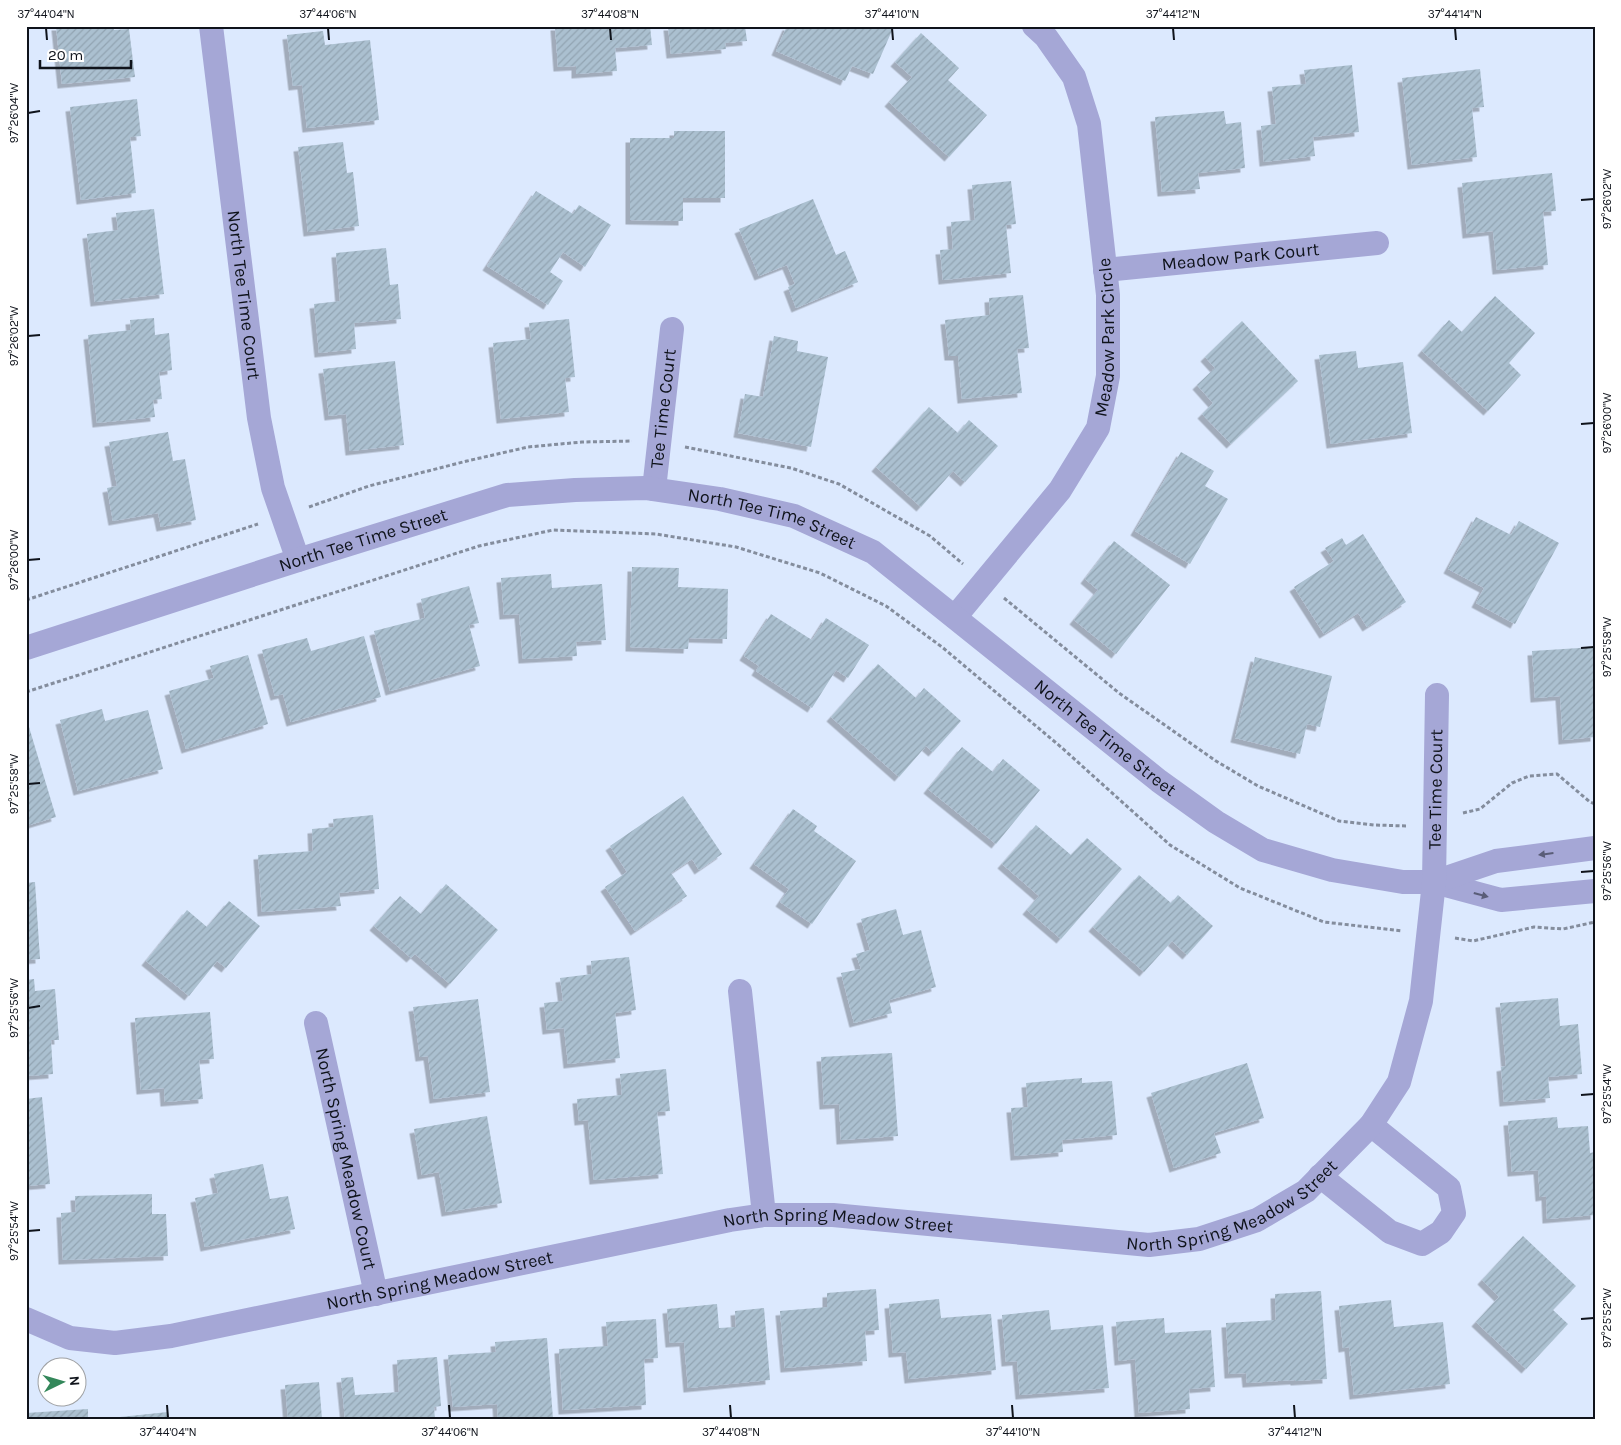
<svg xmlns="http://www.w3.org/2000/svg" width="1621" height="1445" font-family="Karla,sans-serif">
	<defs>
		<pattern id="building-hatch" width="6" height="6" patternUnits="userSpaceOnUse" patternTransform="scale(1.25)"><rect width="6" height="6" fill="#abc0d0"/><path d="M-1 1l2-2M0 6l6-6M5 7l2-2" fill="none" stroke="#92a4b2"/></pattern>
		<filter id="shadow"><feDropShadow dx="-4.5" dy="4.5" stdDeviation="0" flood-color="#0004"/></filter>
	</defs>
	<rect width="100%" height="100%" fill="#dce9fe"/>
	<g fill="url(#building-hatch)" filter="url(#shadow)">
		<path d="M 56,26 L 113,26 L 114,30 L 129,29 L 135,77 L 62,84 Z"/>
		<path d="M 555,26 L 650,26 L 652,45 L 615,48 L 617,71 L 576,74 L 576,66 L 558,67 Z"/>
		<path d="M 668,26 L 745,26 L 747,41 L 725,43 L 726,49 L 671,54 Z"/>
		<path d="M 787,26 L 894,26 L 873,74 L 852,66 L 845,81 L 776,51 Z"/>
		<path d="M 323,31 L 325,45 L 370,40 L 379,120 L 307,128 L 302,85 L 293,86 L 287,35 Z"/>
		<path d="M 921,33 L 959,68 L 948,80 L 987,115 L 949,157 L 889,102 L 912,77 L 895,62 Z"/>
		<path d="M 1352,65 L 1359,132 L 1313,137 L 1315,156 L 1264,162 L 1261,126 L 1276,124 L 1272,87 L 1306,84 L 1304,70 Z"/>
		<path d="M 1480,69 L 1484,107 L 1472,108 L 1477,157 L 1412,165 L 1402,78 Z"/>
		<path d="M 137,99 L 141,136 L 130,137 L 136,193 L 81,200 L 70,107 Z"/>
		<path d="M 1224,111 L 1226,124 L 1241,122 L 1245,168 L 1198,173 L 1200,189 L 1162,192 L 1155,117 Z"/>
		<path d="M 674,131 L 725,131 L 725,198 L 683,198 L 683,221 L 630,220 L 630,138 L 674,138 Z"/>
		<path d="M 343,142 L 347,173 L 353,172 L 359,226 L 308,232 L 298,147 Z"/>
		<path d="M 1552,173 L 1556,211 L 1543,212 L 1548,265 L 1497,270 L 1493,231 L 1467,234 L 1462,183 Z"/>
		<path d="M 1011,181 L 1016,224 L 1006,225 L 1011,273 L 943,280 L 940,250 L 953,249 L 951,222 L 975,220 L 972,185 Z"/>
		<path d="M 536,191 L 573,214 L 579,205 L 611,225 L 585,267 L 563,252 L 550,272 L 563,281 L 548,305 L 487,266 Z"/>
		<path d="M 813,199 L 836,255 L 845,251 L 858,282 L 796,308 L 788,287 L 795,284 L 787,265 L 759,276 L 739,229 Z"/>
		<path d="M 154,209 L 164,294 L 95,302 L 87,234 L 118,230 L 116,213 Z"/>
		<path d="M 386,248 L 390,285 L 398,284 L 401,319 L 354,323 L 356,349 L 319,353 L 314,304 L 340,301 L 336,253 Z"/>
		<path d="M 1023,295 L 1029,348 L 1017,349 L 1022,393 L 962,399 L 958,356 L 949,356 L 945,320 L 990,315 L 989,298 Z"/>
		<path d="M 1495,296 L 1535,333 L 1509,363 L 1521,375 L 1488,411 L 1422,351 L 1449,320 L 1462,332 Z"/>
		<path d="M 154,318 L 155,335 L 169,333 L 172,370 L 159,372 L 162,399 L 153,400 L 155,417 L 97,423 L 88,335 L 131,330 L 130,320 Z"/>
		<path d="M 569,319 L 575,377 L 565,378 L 569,412 L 501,419 L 493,343 L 531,339 L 529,323 Z"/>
		<path d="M 1242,321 L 1298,381 L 1231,444 L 1202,414 L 1213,403 L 1197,385 L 1215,368 L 1205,357 Z"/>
		<path d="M 774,336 L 798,341 L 797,351 L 828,357 L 811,447 L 738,433 L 745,394 L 763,397 Z"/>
		<path d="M 1356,351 L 1358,368 L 1403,362 L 1412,433 L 1331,444 L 1319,355 Z"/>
		<path d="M 395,361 L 404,445 L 350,451 L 346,414 L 329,416 L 323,369 Z"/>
		<path d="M 929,407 L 958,433 L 969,420 L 998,446 L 965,482 L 953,471 L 921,507 L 876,467 Z"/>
		<path d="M 168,432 L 173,461 L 185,459 L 196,520 L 161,527 L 158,513 L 113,521 L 107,488 L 117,486 L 109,442 Z"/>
		<path d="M 1181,452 L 1214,471 L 1205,486 L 1228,499 L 1190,564 L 1135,531 Z"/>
		<path d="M 1476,517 L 1511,535 L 1519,521 L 1559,543 L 1515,624 L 1476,603 L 1484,588 L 1448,569 Z"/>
		<path d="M 1363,534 L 1406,602 L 1367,627 L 1358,613 L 1324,634 L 1294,587 L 1334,561 L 1325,548 L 1342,538 L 1346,545 Z"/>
		<path d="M 1114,541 L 1170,585 L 1116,654 L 1074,620 L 1098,590 L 1085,579 Z"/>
		<path d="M 632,567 L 679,568 L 678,587 L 728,589 L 727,639 L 689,638 L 688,649 L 630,647 Z"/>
		<path d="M 551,574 L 552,588 L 602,584 L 606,640 L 576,642 L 577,656 L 523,659 L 519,614 L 504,615 L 501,578 Z"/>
		<path d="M 469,586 L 479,623 L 469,625 L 480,666 L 390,691 L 374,631 L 425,618 L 421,599 Z"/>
		<path d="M 771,614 L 812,640 L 826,618 L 869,645 L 848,678 L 836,670 L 812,708 L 756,671 L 759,666 L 744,656 Z"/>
		<path d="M 364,636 L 381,697 L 291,722 L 283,694 L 275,696 L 262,650 L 307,638 L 311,651 Z"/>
		<path d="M 1595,647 L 1595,737 L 1563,740 L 1560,696 L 1535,698 L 1532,651 Z"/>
		<path d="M 248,655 L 268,724 L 186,749 L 169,691 L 214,678 L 210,666 Z"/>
		<path d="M 1255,657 L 1332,676 L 1320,727 L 1307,724 L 1300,754 L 1235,738 Z"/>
		<path d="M 878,664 L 916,698 L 924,688 L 961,721 L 933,752 L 926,746 L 899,777 L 831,717 Z"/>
		<path d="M 102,709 L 105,721 L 148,710 L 163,769 L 78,791 L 60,720 Z"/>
		<path d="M 29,727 L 56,817 L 26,826 L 26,728 Z"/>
		<path d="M 962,747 L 993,772 L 1003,759 L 1040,790 L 996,844 L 928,789 Z"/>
		<path d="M 683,796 L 722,854 L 699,870 L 692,859 L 671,873 L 687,896 L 635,931 L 605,887 L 627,872 L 610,846 Z"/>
		<path d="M 793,809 L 817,826 L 814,831 L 856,861 L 812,924 L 780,902 L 789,889 L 754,864 Z"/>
		<path d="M 373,815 L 379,889 L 339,893 L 341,906 L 262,912 L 258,855 L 313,851 L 312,829 L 334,827 L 333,819 Z"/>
		<path d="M 1036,825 L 1071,855 L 1087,838 L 1122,869 L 1061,939 L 1027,910 L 1039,896 L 1002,864 Z"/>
		<path d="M 1139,875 L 1171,903 L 1178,895 L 1213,926 L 1187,955 L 1172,941 L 1144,972 L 1093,927 Z"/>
		<path d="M 35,882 L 40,959 L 26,960 L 26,883 Z"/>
		<path d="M 446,884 L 498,930 L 450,984 L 415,954 L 411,958 L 374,926 L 400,896 L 421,914 Z"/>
		<path d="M 229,901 L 260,926 L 226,968 L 217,961 L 189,996 L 146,961 L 187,910 L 207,927 Z"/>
		<path d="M 896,909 L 903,935 L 921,930 L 936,987 L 889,1000 L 892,1013 L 854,1023 L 841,973 L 861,969 L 856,954 L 870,950 L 861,919 Z"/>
		<path d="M 629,957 L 636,1010 L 615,1013 L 620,1058 L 568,1064 L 564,1028 L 547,1030 L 544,1003 L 563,1001 L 560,978 L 592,974 L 591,961 Z"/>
		<path d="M 34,979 L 35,991 L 55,989 L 59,1040 L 51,1040 L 53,1074 L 26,1076 L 26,980 Z"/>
		<path d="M 1558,998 L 1560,1026 L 1578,1024 L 1582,1074 L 1548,1077 L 1550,1098 L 1504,1102 L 1501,1067 L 1506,1066 L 1500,1003 Z"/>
		<path d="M 478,999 L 490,1092 L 434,1099 L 428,1056 L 420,1057 L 413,1007 Z"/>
		<path d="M 210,1012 L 214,1059 L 199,1060 L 203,1099 L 165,1102 L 164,1088 L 141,1090 L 135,1018 Z"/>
		<path d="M 892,1053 L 898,1136 L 841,1140 L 839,1104 L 824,1105 L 821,1057 Z"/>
		<path d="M 1247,1063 L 1264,1118 L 1214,1133 L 1221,1153 L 1174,1168 L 1151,1093 Z"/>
		<path d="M 666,1069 L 670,1111 L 657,1112 L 663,1174 L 594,1180 L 588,1120 L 579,1121 L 577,1099 L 622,1095 L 620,1074 Z"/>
		<path d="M 1082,1078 L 1082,1083 L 1112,1081 L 1117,1135 L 1062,1140 L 1063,1152 L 1015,1156 L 1011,1108 L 1028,1107 L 1026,1083 Z"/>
		<path d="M 42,1097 L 50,1184 L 26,1186 L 26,1099 Z"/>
		<path d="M 487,1116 L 502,1203 L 446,1212 L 439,1172 L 422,1175 L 414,1129 Z"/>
		<path d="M 1557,1117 L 1558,1128 L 1588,1126 L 1590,1153 L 1595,1152 L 1595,1215 L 1547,1219 L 1546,1196 L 1540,1197 L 1538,1170 L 1512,1172 L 1508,1121 Z"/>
		<path d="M 263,1164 L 270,1199 L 288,1196 L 295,1229 L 205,1247 L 195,1198 L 218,1193 L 214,1174 Z"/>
		<path d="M 152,1194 L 152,1214 L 166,1214 L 168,1256 L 63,1260 L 61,1213 L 76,1212 L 75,1196 Z"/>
		<path d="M 1523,1236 L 1576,1286 L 1553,1310 L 1568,1324 L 1526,1369 L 1476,1322 L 1499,1297 L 1482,1280 Z"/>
		<path d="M 876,1289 L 879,1330 L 865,1331 L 867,1361 L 785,1368 L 780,1311 L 827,1307 L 827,1293 Z"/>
		<path d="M 1321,1291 L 1327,1379 L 1295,1381 L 1295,1380 L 1247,1383 L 1246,1373 L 1229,1374 L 1226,1323 L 1276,1320 L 1275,1294 Z"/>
		<path d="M 939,1299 L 941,1318 L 991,1314 L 996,1370 L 909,1379 L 906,1352 L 893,1353 L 889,1304 Z"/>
		<path d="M 1391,1300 L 1394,1327 L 1443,1322 L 1450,1384 L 1354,1395 L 1349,1347 L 1343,1348 L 1339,1306 Z"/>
		<path d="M 717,1304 L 719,1328 L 736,1327 L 735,1311 L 764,1308 L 770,1380 L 688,1388 L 684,1342 L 670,1343 L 667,1309 Z"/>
		<path d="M 1049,1310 L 1051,1330 L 1103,1325 L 1109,1388 L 1020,1395 L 1017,1361 L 1006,1362 L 1002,1315 Z"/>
		<path d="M 1164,1318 L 1165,1333 L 1211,1330 L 1215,1387 L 1189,1389 L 1190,1409 L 1139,1413 L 1135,1359 L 1119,1361 L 1116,1322 Z"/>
		<path d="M 656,1319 L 658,1358 L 644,1359 L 646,1405 L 563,1410 L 559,1349 L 608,1346 L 606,1322 Z"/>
		<path d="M 547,1338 L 553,1419 L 498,1419 L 497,1404 L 453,1407 L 448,1355 L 496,1352 L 495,1342 Z"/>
		<path d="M 437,1357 L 441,1406 L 434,1407 L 435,1419 L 345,1419 L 341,1378 L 353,1377 L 355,1395 L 399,1392 L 397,1360 Z"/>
		<path d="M 319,1382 L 322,1419 L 288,1419 L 285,1385 Z"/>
		<path d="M 88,1409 L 88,1419 L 26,1419 L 26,1413 Z"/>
		<path d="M 168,1412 L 169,1419 L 120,1419 L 120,1417 Z"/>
	</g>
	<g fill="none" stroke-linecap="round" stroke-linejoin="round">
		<g stroke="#848d9d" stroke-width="3" stroke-dasharray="4 2.5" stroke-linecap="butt">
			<path d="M 685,447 L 791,468 L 839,484 L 930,536 L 963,564"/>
			<path d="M 309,507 L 369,486 L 467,461 L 528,447 L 582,442 L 632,441"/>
			<path d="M 1004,598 L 1119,693 L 1216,761 L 1258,786 L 1339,821 L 1374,825 L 1408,826"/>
			<path d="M 26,600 L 258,524"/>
			<path d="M 26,692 L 479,546 L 553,530 L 656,534 L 736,547 L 820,573 L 886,606 L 942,647 L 1061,747 L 1170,845 L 1240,888 L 1324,922 L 1402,931"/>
			<path d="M 1463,813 L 1480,809 L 1512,783 L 1529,776 L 1557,774 L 1590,802 L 1595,804"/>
			<path d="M 1455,938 L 1473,941 L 1534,927 L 1563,929 L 1595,922"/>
		</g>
		<g stroke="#a5a7d6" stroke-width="24">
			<path id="s1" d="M 211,26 L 259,418 L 273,488 L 298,560"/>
			<path id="s2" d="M 1105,270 L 1377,243"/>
			<path id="s3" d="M 654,489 L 672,329"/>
			<path id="s4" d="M 955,617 L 1060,490 L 1098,428 L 1108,376 L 1108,295 L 1089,124 L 1074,77 L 1046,37 L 1034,26"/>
			<path id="s5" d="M 26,648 L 298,560 L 507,495 L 575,490 L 645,488 L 720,499 L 794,516 L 873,552 L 1159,781 L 1216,822 L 1263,850 L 1332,870 L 1403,882 L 1434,882 L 1501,900 L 1595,891"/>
			<path d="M 1434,882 L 1496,861 L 1595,848"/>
			<path d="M 740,991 L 764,1215"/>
			<path id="s6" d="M 316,1023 L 376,1294"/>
			<path d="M 1320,1176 L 1390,1232 L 1422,1244 L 1441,1232 L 1454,1213 L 1449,1188 L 1371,1125"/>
			<path id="s7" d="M 26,1319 L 70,1338 L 115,1343 L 171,1336 L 730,1220 L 764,1215 L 833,1215 L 1149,1245 L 1199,1239 L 1257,1220 L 1306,1191 L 1371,1125 L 1399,1082 L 1421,1001 L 1434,882 L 1437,695"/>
		</g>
	</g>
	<defs><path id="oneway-solid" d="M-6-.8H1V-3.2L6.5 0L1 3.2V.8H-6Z" transform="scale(1.25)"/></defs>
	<g fill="#5a5d78">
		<use href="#oneway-solid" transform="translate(1546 854) rotate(173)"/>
		<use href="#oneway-solid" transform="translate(1481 895) rotate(15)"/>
	</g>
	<path fill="none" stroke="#0f131b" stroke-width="2" d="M 46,28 L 47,40M 328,28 L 329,40M 610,28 L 611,40M 892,28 L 893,40M 1173,28 L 1174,40M 1455,28 L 1456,40M 28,113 L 40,111M 1581,200 L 1594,199M 28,336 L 40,335M 1581,424 L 1594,423M 28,560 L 40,559M 1581,648 L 1594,647M 28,784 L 40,783M 1581,872 L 1594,871M 28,1008 L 40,1006M 1581,1095 L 1594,1094M 28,1231 L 40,1230M 1581,1319 L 1594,1318M 167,1405 L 168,1418M 449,1405 L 450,1418M 730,1405 L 731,1418M 1012,1405 L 1013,1418M 1294,1405 L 1295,1418"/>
	<g text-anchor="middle" stroke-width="4" stroke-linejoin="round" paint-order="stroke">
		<g font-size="18" fill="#0f131b" stroke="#fff">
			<text dy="6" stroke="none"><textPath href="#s2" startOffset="136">Meadow Park Court</textPath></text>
			<text dy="6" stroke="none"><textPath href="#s1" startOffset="271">North Tee Time Court</textPath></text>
			<text dy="6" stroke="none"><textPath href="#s4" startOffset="329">Meadow Park Circle</textPath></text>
			<text dy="6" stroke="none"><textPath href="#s3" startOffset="81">Tee Time Court</textPath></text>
			<text dy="6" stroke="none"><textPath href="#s5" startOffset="774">North Tee Time Street</textPath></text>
			<text dy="6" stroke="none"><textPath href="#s5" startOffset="354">North Tee Time Street</textPath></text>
			<text dy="6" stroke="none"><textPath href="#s5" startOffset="1179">North Tee Time Street</textPath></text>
			<text dy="6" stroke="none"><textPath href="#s7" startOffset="1750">Tee Time Court</textPath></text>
			<text dy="6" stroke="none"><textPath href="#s6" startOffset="139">North Spring Meadow Court</textPath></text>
			<text dy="6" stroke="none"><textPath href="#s7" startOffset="1234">North Spring Meadow Street</textPath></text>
			<text dy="6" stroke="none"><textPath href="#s7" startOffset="829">North Spring Meadow Street</textPath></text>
			<text dy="6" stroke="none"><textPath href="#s7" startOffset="424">North Spring Meadow Street</textPath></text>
		</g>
	</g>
	<rect width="1621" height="1445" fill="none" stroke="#ffffff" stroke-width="55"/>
	<g transform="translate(62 1382) rotate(85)"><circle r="24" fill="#ffffff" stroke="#9fa1a4"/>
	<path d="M0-4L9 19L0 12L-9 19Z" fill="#33875a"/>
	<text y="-8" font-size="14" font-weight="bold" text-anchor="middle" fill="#0f131b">N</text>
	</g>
	<path d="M40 60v8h91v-8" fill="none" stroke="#0f131b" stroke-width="2.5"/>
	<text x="48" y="60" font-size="15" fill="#0f131b" stroke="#ffffff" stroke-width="4" paint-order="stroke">20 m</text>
	<rect x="28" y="28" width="1566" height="1390" fill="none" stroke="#0f131b" stroke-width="2"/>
	<g font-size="12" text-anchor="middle" fill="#0f131b">
		<text x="46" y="18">37°44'04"N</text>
		<text x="328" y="18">37°44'06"N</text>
		<text x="610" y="18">37°44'08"N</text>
		<text x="892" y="18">37°44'10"N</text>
		<text x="1173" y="18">37°44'12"N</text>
		<text x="1455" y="18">37°44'14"N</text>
		<text transform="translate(14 113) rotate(-90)" y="4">97°26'04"W</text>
		<text transform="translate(1607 199) rotate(-90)" y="4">97°26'02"W</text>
		<text transform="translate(14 336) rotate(-90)" y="4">97°26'02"W</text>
		<text transform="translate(1607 423) rotate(-90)" y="4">97°26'00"W</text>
		<text transform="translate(14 560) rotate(-90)" y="4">97°26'00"W</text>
		<text transform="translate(1607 647) rotate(-90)" y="4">97°25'58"W</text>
		<text transform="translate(14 784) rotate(-90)" y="4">97°25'58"W</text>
		<text transform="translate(1607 871) rotate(-90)" y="4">97°25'56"W</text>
		<text transform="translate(14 1008) rotate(-90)" y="4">97°25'56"W</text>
		<text transform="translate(1607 1094) rotate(-90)" y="4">97°25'54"W</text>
		<text transform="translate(14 1231) rotate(-90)" y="4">97°25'54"W</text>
		<text transform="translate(1607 1318) rotate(-90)" y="4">97°25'52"W</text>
		<text x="168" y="1436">37°44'04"N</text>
		<text x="450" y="1436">37°44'06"N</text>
		<text x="731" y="1436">37°44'08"N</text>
		<text x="1013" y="1436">37°44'10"N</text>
		<text x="1295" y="1436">37°44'12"N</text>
	</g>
</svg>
